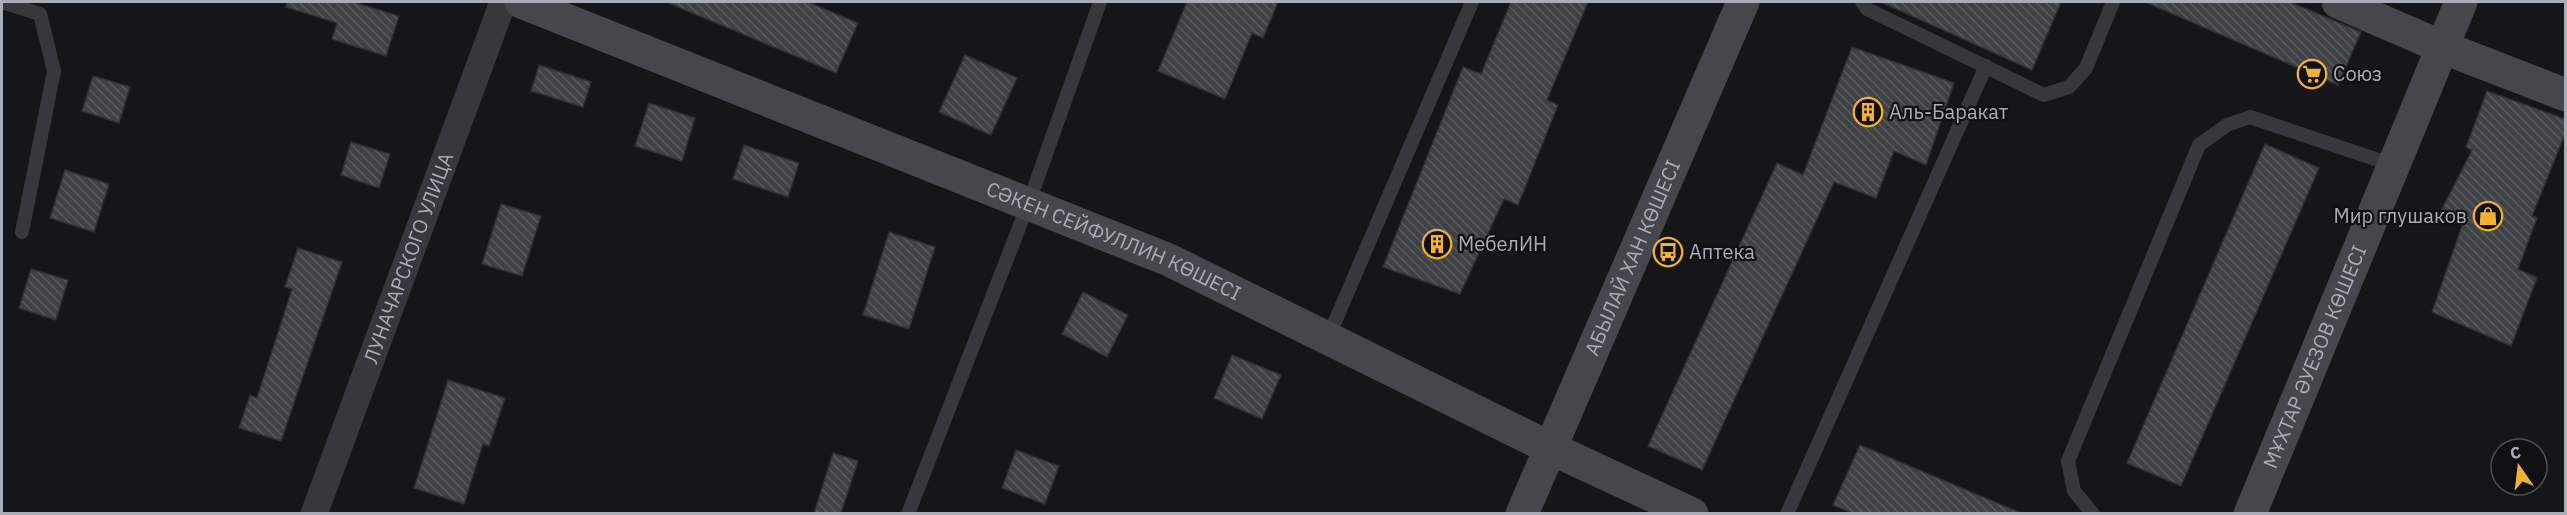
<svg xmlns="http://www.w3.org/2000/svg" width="2567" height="515" font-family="'IBM Plex Sans',sans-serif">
	<defs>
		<pattern id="building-back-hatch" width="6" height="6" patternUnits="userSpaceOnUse" patternTransform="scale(1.5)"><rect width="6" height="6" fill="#404145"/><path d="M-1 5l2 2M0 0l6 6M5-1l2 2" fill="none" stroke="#595a5e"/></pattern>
	</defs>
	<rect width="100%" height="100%" fill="#161618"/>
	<g fill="url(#building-back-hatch)" stroke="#303034" stroke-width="1.5">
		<path d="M 287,2 L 353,2 L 399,16 L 386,56 L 332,39 L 337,23 L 286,7 Z"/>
		<path d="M 666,2 L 808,2 L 858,23 L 836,73 Z"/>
		<path d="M 1187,2 L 1278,2 L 1263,38 L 1252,33 L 1225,99 L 1158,71 Z"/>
		<path d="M 1511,2 L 1588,2 L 1547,100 L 1558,105 L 1518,205 L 1504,199 L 1460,294 L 1383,267 L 1463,67 L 1481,74 Z"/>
		<path d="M 1881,2 L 2061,2 L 2032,70 Z"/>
		<path d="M 2145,2 L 2290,2 L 2361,32 L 2338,85 Z"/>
		<path d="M 1852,47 L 1954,83 L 1926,165 L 1894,151 L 1876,198 L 1834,182 L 1702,470 L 1648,446 L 1777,163 L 1803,175 Z"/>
		<path d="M 965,55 L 1017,78 L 991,135 L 939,112 Z"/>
		<path d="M 539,65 L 591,82 L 583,107 L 531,91 Z"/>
		<path d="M 93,76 L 130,87 L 119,123 L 82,111 Z"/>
		<path d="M 2487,91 L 2565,119 L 2565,134 L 2532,216 L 2537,218 L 2518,269 L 2537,278 L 2511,346 L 2432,312 L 2463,223 L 2440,213 L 2472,150 L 2466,147 Z"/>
		<path d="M 649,103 L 695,118 L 682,161 L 635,146 Z"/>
		<path d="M 351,142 L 390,154 L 379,188 L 341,175 Z"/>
		<path d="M 2265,144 L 2319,168 L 2181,486 L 2127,463 Z"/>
		<path d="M 744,145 L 799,163 L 788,197 L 733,179 Z"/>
		<path d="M 65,170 L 109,184 L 94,232 L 50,218 Z"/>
		<path d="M 501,204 L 541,216 L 522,276 L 482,264 Z"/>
		<path d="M 889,232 L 935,247 L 909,329 L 863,315 Z"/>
		<path d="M 298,248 L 342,262 L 281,441 L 239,428 L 250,395 L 257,398 L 292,289 L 285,287 Z"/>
		<path d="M 31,269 L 68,280 L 56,320 L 19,308 Z"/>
		<path d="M 1083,292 L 1128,315 L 1107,357 L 1062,334 Z"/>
		<path d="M 1232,355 L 1281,375 L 1262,419 L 1214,398 Z"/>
		<path d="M 448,380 L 505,398 L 489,446 L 483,444 L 464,504 L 414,488 Z"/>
		<path d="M 1860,445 L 2021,513 L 1852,513 L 1833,505 Z"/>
		<path d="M 1016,450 L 1059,466 L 1045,504 L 1002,488 Z"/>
		<path d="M 833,453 L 858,461 L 841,513 L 814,513 Z"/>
	</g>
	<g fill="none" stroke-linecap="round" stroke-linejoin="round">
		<g stroke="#37383d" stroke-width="14">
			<path d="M 2,2 L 40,14 L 54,71 L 22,232"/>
			<path d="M 1862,2 L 1867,9 L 2044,95 L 2069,87 L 2086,68 L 2113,2"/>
			<path d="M 1328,338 L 1472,2"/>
			<path d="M 908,514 L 1029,202 L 1100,2"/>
			<path d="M 1787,514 L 1986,66"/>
			<path d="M 2093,514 L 2074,491 L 2068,461 L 2199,145 L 2227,125 L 2250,117 L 2393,165"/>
		</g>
		<path stroke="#37383d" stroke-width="27" id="s1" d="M 314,514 L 503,2"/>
		<g stroke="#45474d" stroke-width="33">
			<path id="s2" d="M 521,2 L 1169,260 L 1550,448 L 1692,514"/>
			<path d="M 2338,2 L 2442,47 L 2566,95"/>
			<path id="s3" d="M 1522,514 L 1743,2"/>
			<path id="s4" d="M 2250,514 L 2461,2"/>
		</g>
	</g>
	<defs>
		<g id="supermarket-ring" transform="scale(1.5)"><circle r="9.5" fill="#111113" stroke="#f2b134" stroke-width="1.5"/><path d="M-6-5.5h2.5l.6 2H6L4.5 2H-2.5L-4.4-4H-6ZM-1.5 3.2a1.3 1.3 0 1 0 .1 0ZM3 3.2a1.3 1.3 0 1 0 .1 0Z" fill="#f2b134"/></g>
		<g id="building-ring" transform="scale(1.5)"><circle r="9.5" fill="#111113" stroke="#f2b134" stroke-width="1.5"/><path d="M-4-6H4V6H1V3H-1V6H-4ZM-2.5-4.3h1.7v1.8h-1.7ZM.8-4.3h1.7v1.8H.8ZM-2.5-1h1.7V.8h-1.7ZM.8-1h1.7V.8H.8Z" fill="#f2b134"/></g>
		<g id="shop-ring" transform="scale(1.5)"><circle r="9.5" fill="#111113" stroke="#f2b134" stroke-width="1.5"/><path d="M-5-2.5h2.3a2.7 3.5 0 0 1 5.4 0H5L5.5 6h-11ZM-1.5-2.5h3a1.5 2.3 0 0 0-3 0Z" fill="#f2b134"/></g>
		<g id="bus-ring" transform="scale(1.5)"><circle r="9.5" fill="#111113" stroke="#f2b134" stroke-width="1.5"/><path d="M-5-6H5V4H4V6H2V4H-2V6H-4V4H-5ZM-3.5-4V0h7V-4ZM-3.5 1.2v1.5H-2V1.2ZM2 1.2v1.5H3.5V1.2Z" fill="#f2b134"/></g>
	</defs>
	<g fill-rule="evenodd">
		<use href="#supermarket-ring" x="2312" y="74"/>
		<use href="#building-ring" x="1868" y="112"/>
		<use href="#shop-ring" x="2488" y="216"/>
		<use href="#building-ring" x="1437" y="244"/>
		<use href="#bus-ring" x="1668" y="252"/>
	</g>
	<g text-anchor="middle" stroke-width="4.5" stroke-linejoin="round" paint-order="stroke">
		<g font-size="20" fill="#a8adb8" stroke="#111113" text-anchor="start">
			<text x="2333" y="81">Союз</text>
			<text x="1889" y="119">Аль-Баракат</text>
			<text x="2467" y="223" text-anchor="end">Мир глушаков</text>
			<text x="1458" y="251">МебелИН</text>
			<text x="1689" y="259">Аптека</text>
		</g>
		<g font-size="20" fill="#a8adb8" stroke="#111113">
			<text dy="7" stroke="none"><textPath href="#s2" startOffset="639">СӘКЕН СЕЙФУЛЛИН КӨШЕСІ</textPath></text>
			<text dy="7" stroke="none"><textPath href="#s3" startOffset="279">АБЫЛАЙ ХАН КӨШЕСІ</textPath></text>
			<text dy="7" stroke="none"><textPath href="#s1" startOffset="273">ЛУНАЧАРСКОГО УЛИЦА</textPath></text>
			<text dy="7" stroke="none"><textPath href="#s4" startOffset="170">МҰХТАР ӘУЕЗОВ КӨШЕСІ</textPath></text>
		</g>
	</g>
	<rect width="2567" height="515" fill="none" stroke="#a8adb8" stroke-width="6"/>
	<g transform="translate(2519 467) rotate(346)"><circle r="28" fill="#111113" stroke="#4d4f55" stroke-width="1.5"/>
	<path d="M0-4.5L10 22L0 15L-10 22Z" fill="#f2b134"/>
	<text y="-9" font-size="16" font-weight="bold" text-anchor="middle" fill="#a8adb8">С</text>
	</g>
</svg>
